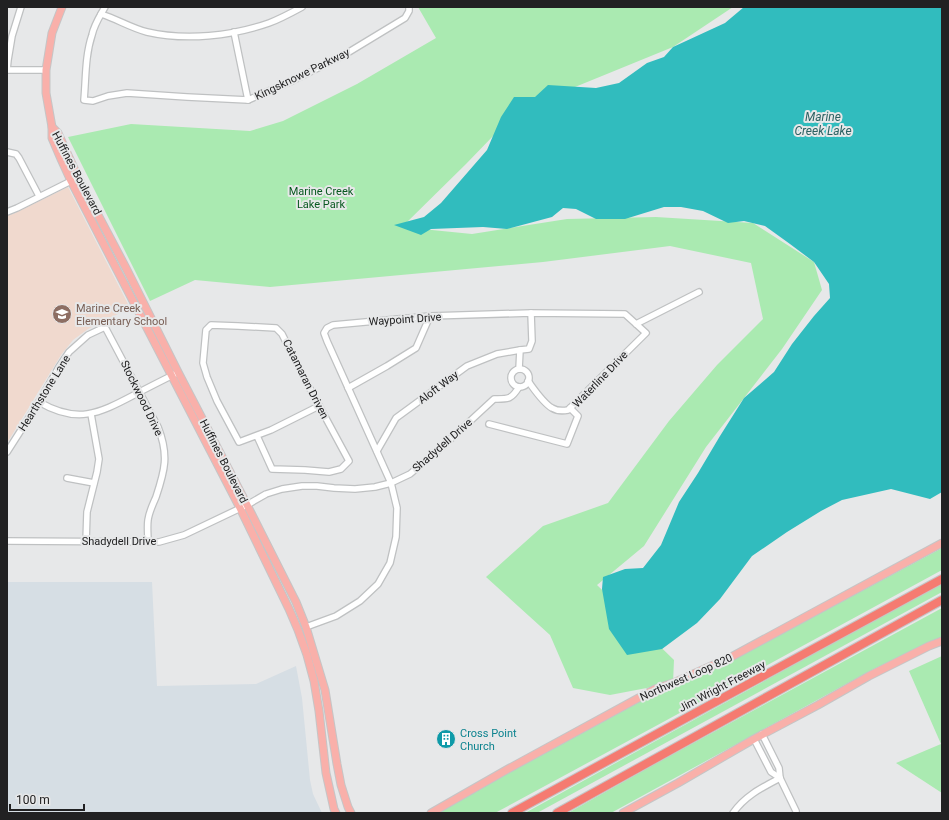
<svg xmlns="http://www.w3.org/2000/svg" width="949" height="820" font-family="Roboto,sans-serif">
	<rect width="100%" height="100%" fill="#e7e8e9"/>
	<polygon fill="#d6dee4" points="7,582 152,582 157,686 256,684 296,666 302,698 310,780 313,794 322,813 7,813"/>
	<polygon fill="#f0d9ce" points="68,187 130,308 88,329 73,340 61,355 7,443 7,215 13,214"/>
	<g fill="#aaeab1">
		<polygon points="418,7 733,7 673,47 575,87 527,101 466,164 402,227 472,234 567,219 656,217 753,223 814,262 822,290 782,349 706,447 644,546 597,585 674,660 673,683 610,695 573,688 550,635 486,577 543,526 608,503 669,421 717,365 763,319 751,263 670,246 543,262 270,287 195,280 150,301 68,137 131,124 250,131 283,121 357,84 436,38"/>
		<polygon points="942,548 942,570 665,721 495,813 436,813 505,775 654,694 742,655"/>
		<polygon points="942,583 942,592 537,813 525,813"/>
		<polygon points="942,608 942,638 903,655 872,670 611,813 568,813 662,760"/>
		<polygon points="942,656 942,793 896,763 941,744 909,671"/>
	</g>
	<polygon fill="#31bcbe" points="744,7 942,7 942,492 930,499 891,489 842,500 821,511 787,532 752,556 720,599 697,623 662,649 627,655 609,629 602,589 603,577 625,569 643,568 661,545 679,502 698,473 720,436 744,398 774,372 792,344 814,316 830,298 829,284 814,262 790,244 765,226 744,221 728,223 703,211 681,207 664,207 625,219 596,219 576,209 563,208 552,217 507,229 483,227 431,229 421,235 394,225 424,217 441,203 487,150 501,117 514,97 535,97 548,85 596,88 619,83 647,63 664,57 673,47 725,23"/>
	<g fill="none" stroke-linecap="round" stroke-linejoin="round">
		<g stroke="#bfc1c2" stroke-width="8">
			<g id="minor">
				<path d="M105 7C100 16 94 25 92 35 85 56 86 78 84 100L93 101 108 96 127 93 187 97 248 100 292 81 344 55 405 18 409 11V7"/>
				<path d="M101 14C117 19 131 28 147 32 186 41 232 36 269 23 280 19 291 13 302 7"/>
				<polyline points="234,32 248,100"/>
				<polyline points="7,70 8,60 12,36 21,7"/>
				<polyline points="7,70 46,70"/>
				<polyline points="7,152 16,154 19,158 39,196"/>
				<polyline points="7,212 17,208 73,180"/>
				<polyline points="636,324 699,292"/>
				<polyline points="519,369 520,350 529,349 532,341 531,313"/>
				<circle cx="520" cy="378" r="9"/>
				<polyline points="348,388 387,366 416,348 430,316"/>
				<path d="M39 402C77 424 98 414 134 395 147 388 161 381 175 374"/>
				<polyline points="489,424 567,444 578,416 570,408"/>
				<polyline points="257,436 272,469 305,470 329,472 341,469 349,461 303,376 282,334 276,328 238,326 211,325 206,330 203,363 207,377 217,401 239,442 271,430 319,406"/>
				<polyline points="377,451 396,418 467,366 497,354 520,350"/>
				<path d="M7 452 39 402 59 367 69 352 88 335 105 327 158 427C169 455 165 470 156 497 153 504 149 512 148 520 147 527 148 535 148 542"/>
				<polyline points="67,478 94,483"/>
				<path d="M7 541 159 542 184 535 247 505 266 494 282 489 302 486H317L334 488 355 489 375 487 391 483 410 474 442 447 494 399C508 399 511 400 519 387"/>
				<polyline points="86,542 87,512 97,472 99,459 91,414"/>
				<path d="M306 627 336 616 360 601 378 584 390 563 396 537 397 508 391 483 327 341 324 333 327 328 333 325 430 316 531 313 625 314 646 333 568 410C563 411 557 411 552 408 543 403 534 389 528 381"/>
				<polyline points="762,734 779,768 780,778 796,811"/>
				<polyline points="754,739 771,772 780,778"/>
				<path d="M733 813C745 796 761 788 780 778"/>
			</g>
		</g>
		<g stroke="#c5c5c6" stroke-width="9">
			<g id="major">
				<polyline points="62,7 52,33 46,70 46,93 52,127 52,138 61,159 71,181 240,508 289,609 298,630 307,655 314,681 319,711 326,773 334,809 336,813"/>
				<polyline points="52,127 58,133 78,177 126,268 178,372 243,497 296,602 306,627 325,690 337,764 341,785 348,807 351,813"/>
				<polyline points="431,813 508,769 655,689 673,683 733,656 942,543"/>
				<polyline points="623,813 678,783 754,739 818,705 869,676 929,646 942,641"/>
			</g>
		</g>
		<g stroke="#c5c5c6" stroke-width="10">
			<g id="highway">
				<polyline points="512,813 697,712 942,579"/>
				<polyline points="557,813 942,600"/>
			</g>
		</g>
		<use href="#minor" stroke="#fff" stroke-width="5.5"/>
		<use href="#major" stroke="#f9b0aa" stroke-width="7"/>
		<use href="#highway" stroke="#f57b71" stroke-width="8"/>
	</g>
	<defs>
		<g id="school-disc" transform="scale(1)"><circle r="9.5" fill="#8d6e63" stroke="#e7e8e9"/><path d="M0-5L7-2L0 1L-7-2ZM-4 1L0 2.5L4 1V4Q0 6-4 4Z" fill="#fff"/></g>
		<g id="building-disc" transform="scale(1)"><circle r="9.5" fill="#0f9aa8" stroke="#e7e8e9"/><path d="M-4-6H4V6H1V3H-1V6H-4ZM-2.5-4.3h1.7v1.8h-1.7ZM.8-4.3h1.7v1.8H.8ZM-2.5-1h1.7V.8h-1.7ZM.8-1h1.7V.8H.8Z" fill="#fff"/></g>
	</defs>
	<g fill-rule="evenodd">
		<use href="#school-disc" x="62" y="314"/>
		<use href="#building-disc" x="446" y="739"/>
	</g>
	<g text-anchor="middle" stroke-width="4" stroke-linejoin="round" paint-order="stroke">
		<g font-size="11" fill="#212122" stroke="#e7e8e9">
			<text transform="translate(302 74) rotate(-26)" y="4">Kingsknowe Parkway</text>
			<text transform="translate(77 173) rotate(62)" y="4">Huffines Boulevard</text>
			<text transform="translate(405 319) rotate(-4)" y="4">Waypoint Drive</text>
			<text transform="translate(306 379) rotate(63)" y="4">Catamaran Driven</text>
			<text transform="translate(600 379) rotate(-46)" y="4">Waterline Drive</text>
			<text transform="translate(438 387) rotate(-37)" y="4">Aloft Way</text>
			<text transform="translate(44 393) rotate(-58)" y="4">Hearthstone Lane</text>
			<text transform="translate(142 398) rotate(64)" y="4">Stockwood Drive</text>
			<text transform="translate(442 445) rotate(-41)" y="4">Shadydell Drive</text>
			<text transform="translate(224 461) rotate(63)" y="4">Huffines Boulevard</text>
			<text x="119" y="545">Shadydell Drive</text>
			<text transform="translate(686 677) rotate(-24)" y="4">Northwest Loop 820</text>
			<text transform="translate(722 686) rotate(-28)" y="4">Jim Wright Freeway</text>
		</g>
		<g font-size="11" fill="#085920" stroke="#e7e8e9">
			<text x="321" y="195">Marine Creek<tspan x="321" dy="13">Lake Park</tspan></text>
		</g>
		<g font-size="11" fill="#785e54" stroke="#e7e8e9" text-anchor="start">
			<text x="76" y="312">Marine Creek<tspan x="76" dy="13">Elementary School</tspan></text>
		</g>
		<g font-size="11" fill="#0d838f" stroke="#e7e8e9" text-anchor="start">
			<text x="460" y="737">Cross Point<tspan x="460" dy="13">Church</tspan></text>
		</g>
		<g font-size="12" font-style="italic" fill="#2b6162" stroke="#e7e8e9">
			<text x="823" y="121">Marine<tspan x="823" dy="14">Creek Lake</tspan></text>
		</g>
	</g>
	<rect width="949" height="820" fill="none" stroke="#212122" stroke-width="16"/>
	<path d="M10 804v6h74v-6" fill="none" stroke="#212122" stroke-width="2"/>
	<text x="16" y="804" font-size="12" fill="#212122" stroke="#e7e8e9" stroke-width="3" paint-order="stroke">100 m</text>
</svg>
